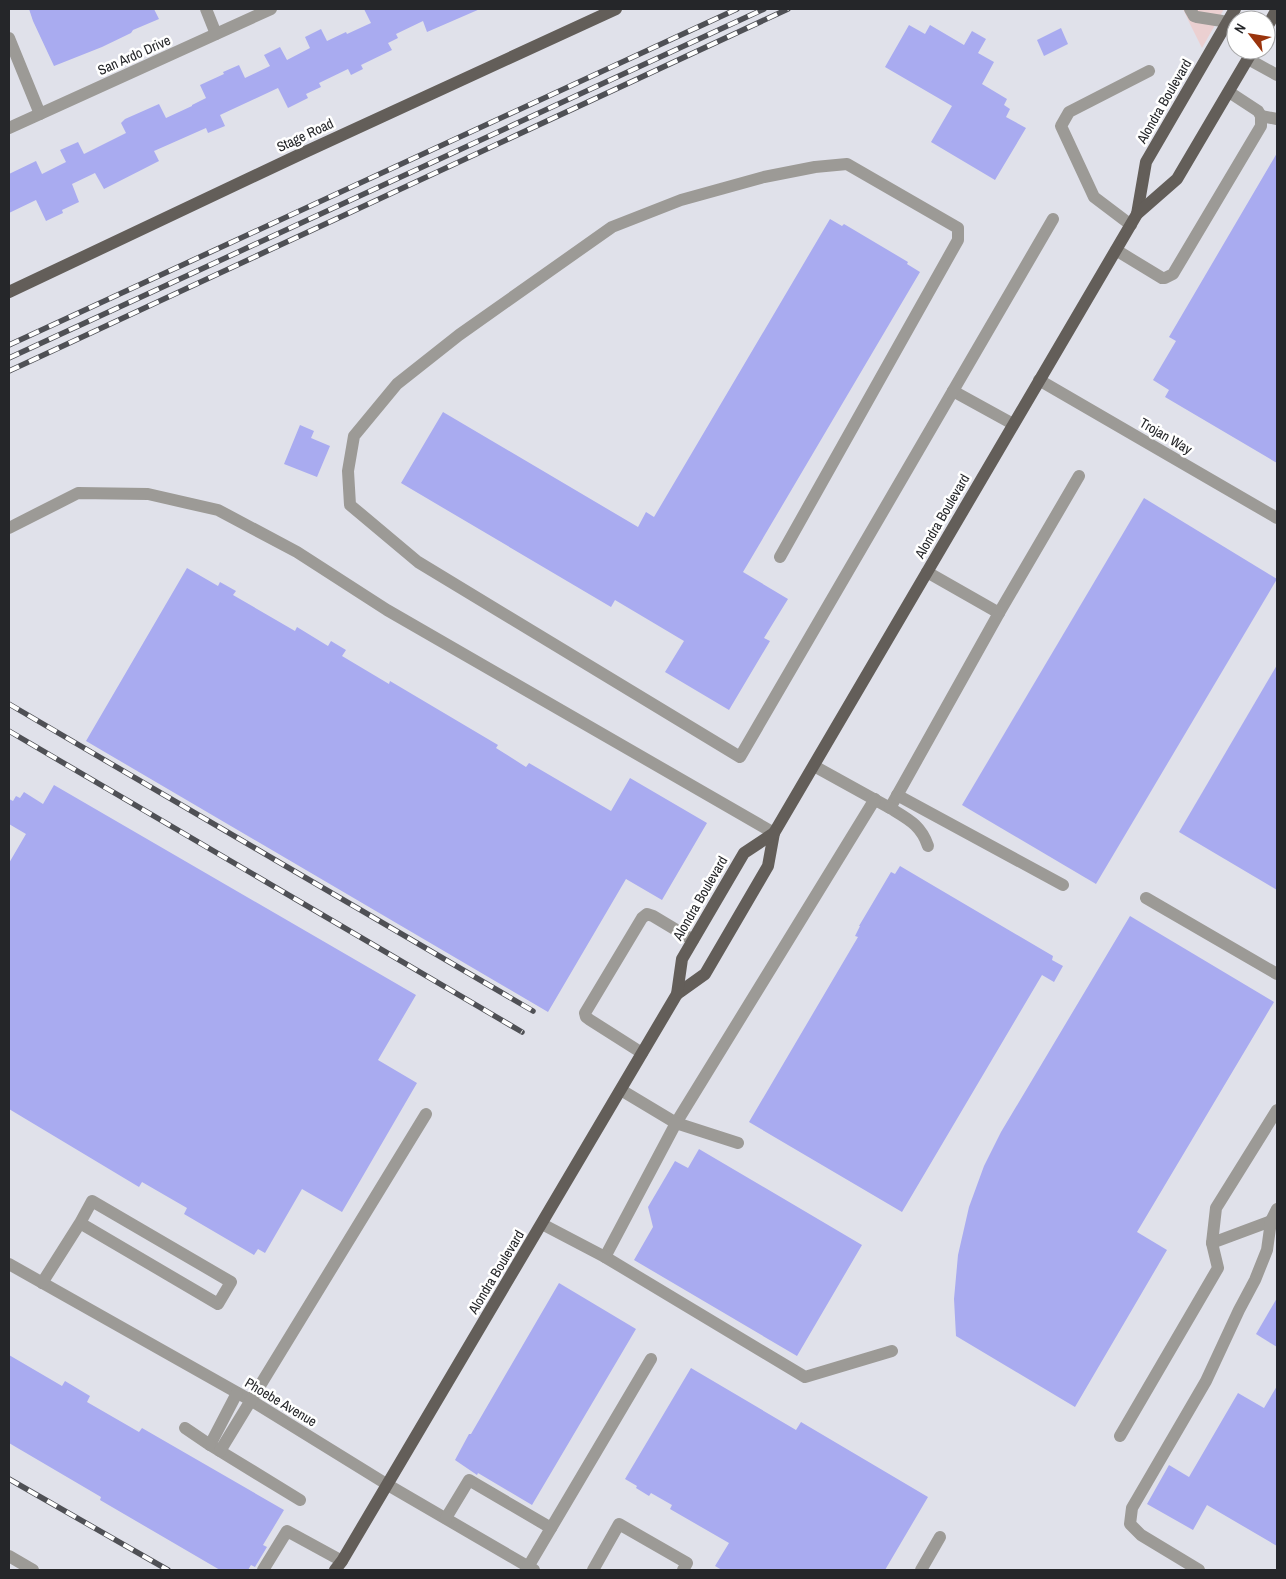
<svg xmlns="http://www.w3.org/2000/svg" width="1286" height="1579" font-family="'Archivo Narrow',sans-serif">
	<rect width="100%" height="100%" fill="#e0e1ea"/>
	<polygon fill="#ebd0d1" points="1183,9 1224,9 1202,48 1191,26"/>
	<g fill="#a9abf0">
		<polygon points="29,9 154,9 159,19 133,30 131,33 102,47 54,66 33,21"/>
		<polygon points="364,9 480,9 427,32 423,21 396,34 398,38 388,43 392,50 361,65 363,69 351,75 348,69 319,83 321,87 306,94 308,98 288,108 278,88 220,115 225,126 208,133 206,128 154,151 159,161 104,189 95,173 72,184 79,202 62,210 63,213 46,221 36,200 9,213 9,174 36,161 42,174 66,162 60,150 78,142 84,154 126,133 121,123 125,119 159,104 166,118 192,106 192,105 206,98 200,85 224,74 223,72 239,65 245,78 270,66 264,55 280,47 287,60 310,48 305,37 321,29 327,41 346,32 347,34 371,23"/>
		<polygon points="909,25 925,34 930,25 964,45 972,31 986,39 978,53 994,62 982,84 1007,99 1004,105 1010,109 1006,117 1026,128 995,180 931,142 952,106 885,67"/>
		<polygon points="1061,28 1068,44 1044,56 1037,40"/>
		<polygon points="1277,153 1277,463 1165,397 1169,390 1153,380 1176,341 1169,337"/>
		<polygon points="830,219 842,226 844,224 908,262 907,264 920,272 743,572 788,599 764,638 770,641 729,710 665,672 684,641 615,600 611,607 401,483 443,412 638,527 646,512 654,517"/>
		<polygon points="300,425 314,431 311,438 330,446 317,477 284,464"/>
		<polygon points="1144,498 1277,579 1096,884 962,805"/>
		<polygon points="187,568 218,586 220,582 236,591 233,595 295,631 297,627 328,646 331,641 346,650 342,656 389,684 390,681 498,745 496,748 526,767 529,763 611,811 630,778 707,823 662,900 626,879 548,1012 86,741"/>
		<polygon points="1277,665 1277,890 1179,832"/>
		<polygon points="54,785 416,995 378,1060 417,1083 342,1212 302,1189 265,1253 258,1249 254,1255 184,1214 187,1208 142,1182 139,1187 9,1109 9,863 26,834 9,824 9,799 13,801 16,796 20,798 24,792 43,804"/>
		<polygon points="900,866 1053,956 1052,960 1063,966 1054,982 1042,975 902,1212 749,1122 858,937 855,936 860,926 859,926 891,872 895,874"/>
		<polygon points="1130,916 1274,1002 1137,1232 1167,1250 1075,1407 956,1336 954,1299 958,1255 969,1207 984,1166 1001,1132"/>
		<polygon points="699,1149 862,1245 797,1356 634,1260 653,1227 648,1207 675,1161 688,1168"/>
		<polygon points="559,1283 636,1329 532,1505 478,1473 477,1475 455,1460 469,1434 471,1434"/>
		<polygon points="1277,1298 1277,1347 1256,1334"/>
		<polygon points="9,1355 62,1386 65,1381 90,1396 87,1402 139,1432 142,1428 284,1510 263,1545 267,1547 255,1567 251,1565 248,1570 220,1570 100,1500 101,1497 9,1443"/>
		<polygon points="691,1368 796,1430 801,1422 928,1497 885,1570 722,1570 715,1566 729,1543 670,1509 672,1505 651,1493 649,1496 636,1488 637,1486 625,1479"/>
		<polygon points="1277,1386 1277,1546 1207,1505 1193,1530 1147,1504 1169,1465 1189,1477 1238,1393 1264,1408"/>
	</g>
	<g fill="none" stroke-linecap="round" stroke-linejoin="round">
		<g stroke="#9c9a96" stroke-width="12">
			<polyline points="206,9 216,34"/>
			<polyline points="1190,9 1194,16 1197,17 1222,21"/>
			<polyline points="9,38 40,114"/>
			<polyline points="1248,59 1277,75"/>
			<polyline points="1261,116 1277,119"/>
			<polyline points="9,128 271,9"/>
			<polyline points="1131,225 1094,197 1061,126 1069,112 1149,71"/>
			<polyline points="1116,250 1162,278 1165,278 1173,274 1261,126 1261,116 1258,111 1229,92"/>
			<polyline points="1039,380 1277,518"/>
			<polyline points="953,391 1013,424"/>
			<polyline points="9,528 78,493 148,494 218,510 297,552 387,610 774,833"/>
			<polyline points="780,557 958,240 958,228 847,164 815,167 764,177 681,200 612,227 459,335 397,384 354,436 348,471 350,505 418,562 740,757 1053,219"/>
			<polyline points="999,613 1079,476"/>
			<polyline points="814,766 890,808 999,613 927,572"/>
			<polyline points="897,795 1063,885"/>
			<path d="M890 808C908 819 921 825 928 846"/>
			<polyline points="1146,898 1277,974"/>
			<polyline points="642,1053 590,1020 586,1017 585,1013 642,918 647,914 653,916 693,940"/>
			<polyline points="621,1090 676,1123 875,799"/>
			<polyline points="738,1143 676,1123 605,1257 805,1377 892,1351"/>
			<polyline points="542,1224 605,1257"/>
			<polyline points="1212,1243 1271,1221"/>
			<polyline points="9,1264 252,1401 388,1485 534,1570"/>
			<polyline points="42,1283 80,1223 218,1304 231,1282 92,1201 80,1223"/>
			<polyline points="237,1393 210,1445 300,1500"/>
			<polyline points="185,1428 210,1445"/>
			<polyline points="1120,1436 1218,1268 1212,1243 1216,1208 1277,1110"/>
			<polyline points="220,1451 426,1114"/>
			<polyline points="446,1518 469,1480 551,1528"/>
			<polyline points="9,1556 33,1570"/>
			<polyline points="528,1567 651,1359"/>
			<polyline points="263,1570 287,1531 342,1561"/>
			<polyline points="593,1570 619,1524 687,1563 683,1570"/>
			<polyline points="921,1570 940,1537"/>
			<polyline points="1199,1570 1141,1535 1130,1524 1132,1508 1206,1381 1239,1310 1255,1280 1267,1250 1271,1221 1277,1209"/>
		</g>
		<g stroke="#635e59" stroke-width="12">
			<polyline points="1266,29 1277,9"/>
			<polyline points="1137,214 1146,162 1235,9"/>
			<polyline points="9,292 303,153 616,9"/>
			<polyline points="677,994 705,974 768,866 774,833 1137,214 1177,179 1253,50"/>
			<polyline points="335,1570 342,1561 677,994 682,959 744,853 774,833"/>
		</g>
		<g stroke="#4f5055" stroke-width="5.5">
			<g id="rail">
				<polyline points="9,345 737,9"/>
				<polyline points="9,358 764,9"/>
				<polyline points="9,371 788,9"/>
				<polyline points="9,704 533,1011"/>
				<polyline points="9,731 522,1032"/>
				<polyline points="9,1479 168,1570"/>
			</g>
		</g>
		<use href="#rail" stroke="#fff" stroke-width="4" stroke-dasharray="11" stroke-linecap="butt"/>
	</g>
	<g text-anchor="middle" stroke-width="5" stroke-linejoin="round" paint-order="stroke">
		<g font-size="14" fill="#252629" stroke="#fff">
			<text transform="translate(134 55) rotate(-24)" y="5">San Ardo Drive</text>
			<text transform="translate(1164 101) rotate(-60)" y="5">Alondra Boulevard</text>
			<text transform="translate(305 135) rotate(-25)" y="5">Stage Road</text>
			<text transform="translate(1166 436) rotate(30)" y="5">Trojan Way</text>
			<text transform="translate(942 516) rotate(-60)" y="5">Alondra Boulevard</text>
			<text transform="translate(700 898) rotate(-60)" y="5">Alondra Boulevard</text>
			<text transform="translate(496 1272) rotate(-59)" y="5">Alondra Boulevard</text>
			<text transform="translate(281 1402) rotate(31)" y="5">Phoebe Avenue</text>
		</g>
	</g>
	<rect width="1286" height="1579" fill="none" stroke="#252629" stroke-width="20"/>
	<g transform="translate(1251 35) rotate(301)"><circle r="24" fill="#ffffff" stroke="#a8a8a9"/>
	<path d="M0-4L9 19L0 12L-9 19Z" fill="#9a340d"/>
	<text y="-8" font-size="14" font-weight="bold" text-anchor="middle" fill="#252629">N</text>
	</g>
</svg>
